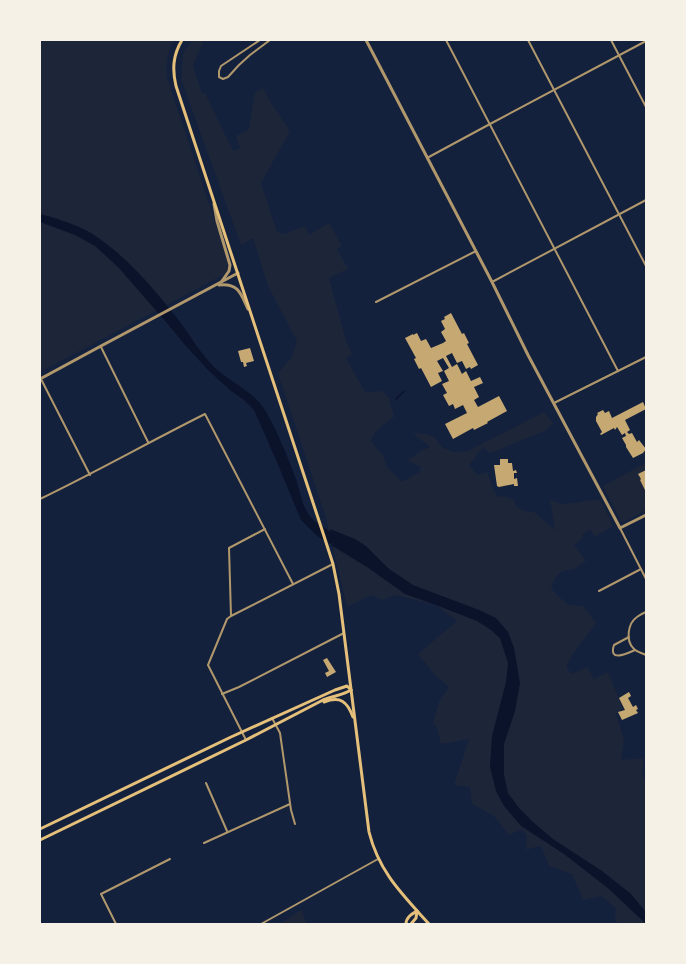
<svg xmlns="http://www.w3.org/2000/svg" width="686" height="964" font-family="'DM Sans',sans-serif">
	<rect width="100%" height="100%" fill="#14213d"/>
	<g fill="#1d2539">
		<path d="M40 40H174C167 53 166 63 167 78L229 264 225 274 40 372Z"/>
		<path d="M192 40H204L193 65 202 94 205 93 233 151 240 148 236 136 249 129 255 92 263 88 271 103 290 131 261 183 277 232 284 234 305 226 309 235 329 223 342 246 337 249 348 269 329 278 346 341 352 354 346 358 365 392 383 391 389 398 394 417C385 423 375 430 371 440L373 444 383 455 387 467 402 482 420 472 421 467 408 461 420 451 430 447 412 433 426 434 434 437 443 448 454 452 468 451 544 412 553 423 547 430 490 453 483 447 469 465 477 475 487 472C491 481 492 490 498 497L504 496 513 499 516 506 524 511 534 512 555 530 550 499C566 510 584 498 601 500L613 526 595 537 590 529 582 535 583 538 574 545 586 561 574 569 562 571 555 578 551 588 558 596 569 605 583 606 596 623 573 654 566 667 572 674 587 667 594 679 608 672 623 709 616 714 624 740 621 760 644 758 642 774 646 782V924H619L615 920 616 908 601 896 583 900 572 874 549 866 542 848 539 846 526 850 527 836 521 829 509 835 494 816 472 804 470 787 454 785 469 739 441 744 437 728 433 723 439 702 449 687 435 675 418 654 457 621 436 605 396 595 382 600 371 595 347 607 326 518 278 373 291 358 297 341 268 286 253 238 241 245 181 79 183 54Z"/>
		<polygon points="646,463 646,510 624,522 621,521 603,486"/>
		<polygon points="301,910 307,924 280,924"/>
	</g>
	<path fill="#0b132b" d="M40 214C53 217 80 226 91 233 127 256 154 289 180 322 191 337 200 352 213 366 230 383 253 390 265 410 278 432 287 456 296 479 300 491 302 506 310 516 315 523 324 527 331 532L330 529 355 539 366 546 389 569 413 585 479 610 496 618 508 632 514 648 520 683 515 711 504 744V775L508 793 519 808 533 822 553 839 602 871 631 894 646 912V924L609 889 564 854 521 826 504 806 496 791 490 767 492 736 506 682 508 663 500 638 491 630 477 621 436 605 405 594 367 567 331 545 334 543 330 544 317 536 301 520 279 467 254 410 244 400 231 391 209 371 185 345 166 322 118 267 95 246 75 235 40 222Z"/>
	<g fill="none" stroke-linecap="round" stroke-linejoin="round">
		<polyline stroke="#0b132b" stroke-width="1.5" points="396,399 404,391"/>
	</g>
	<g fill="#c6a872">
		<polygon points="451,313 462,334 464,333 469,343 467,344 478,365 471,369 470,367 466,369 462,361 457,363 452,353 446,356 452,367 457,364 462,374 466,371 471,381 480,377 483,383 474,387 479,397 474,400 478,407 499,396 507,411 487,422 488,423 474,430 473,428 453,439 445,424 467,413 463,405 455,409 453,404 449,406 443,395 447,393 442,384 449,381 444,371 449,368 443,358 437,361 443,371 438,373 442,381 431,387 421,368 419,369 414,359 416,358 405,338 413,334 413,335 417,333 421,341 426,339 431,348 443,343 446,341 441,332 445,329 441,321 445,319 444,317"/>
		<polygon points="250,348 254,361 246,363 247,366 244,367 243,362 241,362 238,351"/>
		<polygon points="643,402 646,409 625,420 630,430 627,432 629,434 632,433 637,442 639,440 646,449 643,453 633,458 626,447 626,445 622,438 626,436 625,433 622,435 617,427 615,430 614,428 601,435 600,434 602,432 596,421 596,417 598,414 597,413 603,410 605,413 609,411 612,418"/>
		<polygon points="500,459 508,459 508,463 512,463 513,471 516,470 517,473 514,473 514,479 517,478 518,486 514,486 514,484 499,487 497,486 494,465 500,465"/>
		<polygon points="646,470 646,492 640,480 641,479 638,474"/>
		<polygon points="327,658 336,672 327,677 325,673 329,671 323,660"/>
		<polygon points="629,692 631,696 628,698 633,707 636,705 638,709 636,710 638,713 622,720 618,712 625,710 619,698"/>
	</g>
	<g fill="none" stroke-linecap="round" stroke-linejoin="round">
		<g stroke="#b1986c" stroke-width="2">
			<polyline points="260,40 221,66 219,71 219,77 223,79 228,77 239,65 250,55 270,40"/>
			<polyline points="446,40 618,371"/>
			<polyline points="528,40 646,266"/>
			<polyline points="611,40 646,107"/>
			<polyline points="427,158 490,124 646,41"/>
			<polyline points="492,282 646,200"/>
			<polyline points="376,302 476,251"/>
			<polyline points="101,347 148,442"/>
			<polyline points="41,379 90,475"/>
			<polyline points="554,403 646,357"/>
			<path d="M40 499C96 472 149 442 205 414L293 584"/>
			<polyline points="620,528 646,579"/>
			<polyline points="599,591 641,569"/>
			<path d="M646 612C643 613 640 615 637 617 628 623 625 641 634 649 637 652 642 653 646 655"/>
			<polyline points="231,616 229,548 265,529"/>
			<path d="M629 637 614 645C608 663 628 653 635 650"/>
			<polyline points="222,694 239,687 344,633"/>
			<polyline points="272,718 280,733 291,810 295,824"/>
			<polyline points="246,740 208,665 227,619 231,616 333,564"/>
			<polyline points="206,783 227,831"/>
			<polyline points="204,843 290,804"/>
			<polyline points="116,924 101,894 170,859"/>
			<polyline points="261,924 378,859"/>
		</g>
		<g stroke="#b1986c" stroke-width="3">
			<polyline points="366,40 492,282 528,355 620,528 646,515"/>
			<polyline points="214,204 217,221 230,265 229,271 222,281"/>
			<path d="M219 285C239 283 241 294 248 309"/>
			<polyline points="40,379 101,346 238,273"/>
		</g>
		<g stroke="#e5c07b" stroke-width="3">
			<path d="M182 40C173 55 172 69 176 86L323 533 333 564 339 594 369 832C379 872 402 894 429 924"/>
			<path d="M324 702C340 696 347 701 353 717"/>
			<polyline points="40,829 231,737 335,690 347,686 351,690"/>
			<path d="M40 840 246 740 323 700C333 696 343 695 351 690"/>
			<path d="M406 924C406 917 412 914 417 911"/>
			<polyline points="411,924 416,918 417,911"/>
		</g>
	</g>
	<rect width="686" height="964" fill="none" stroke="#f6f1e7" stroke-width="82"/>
</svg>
